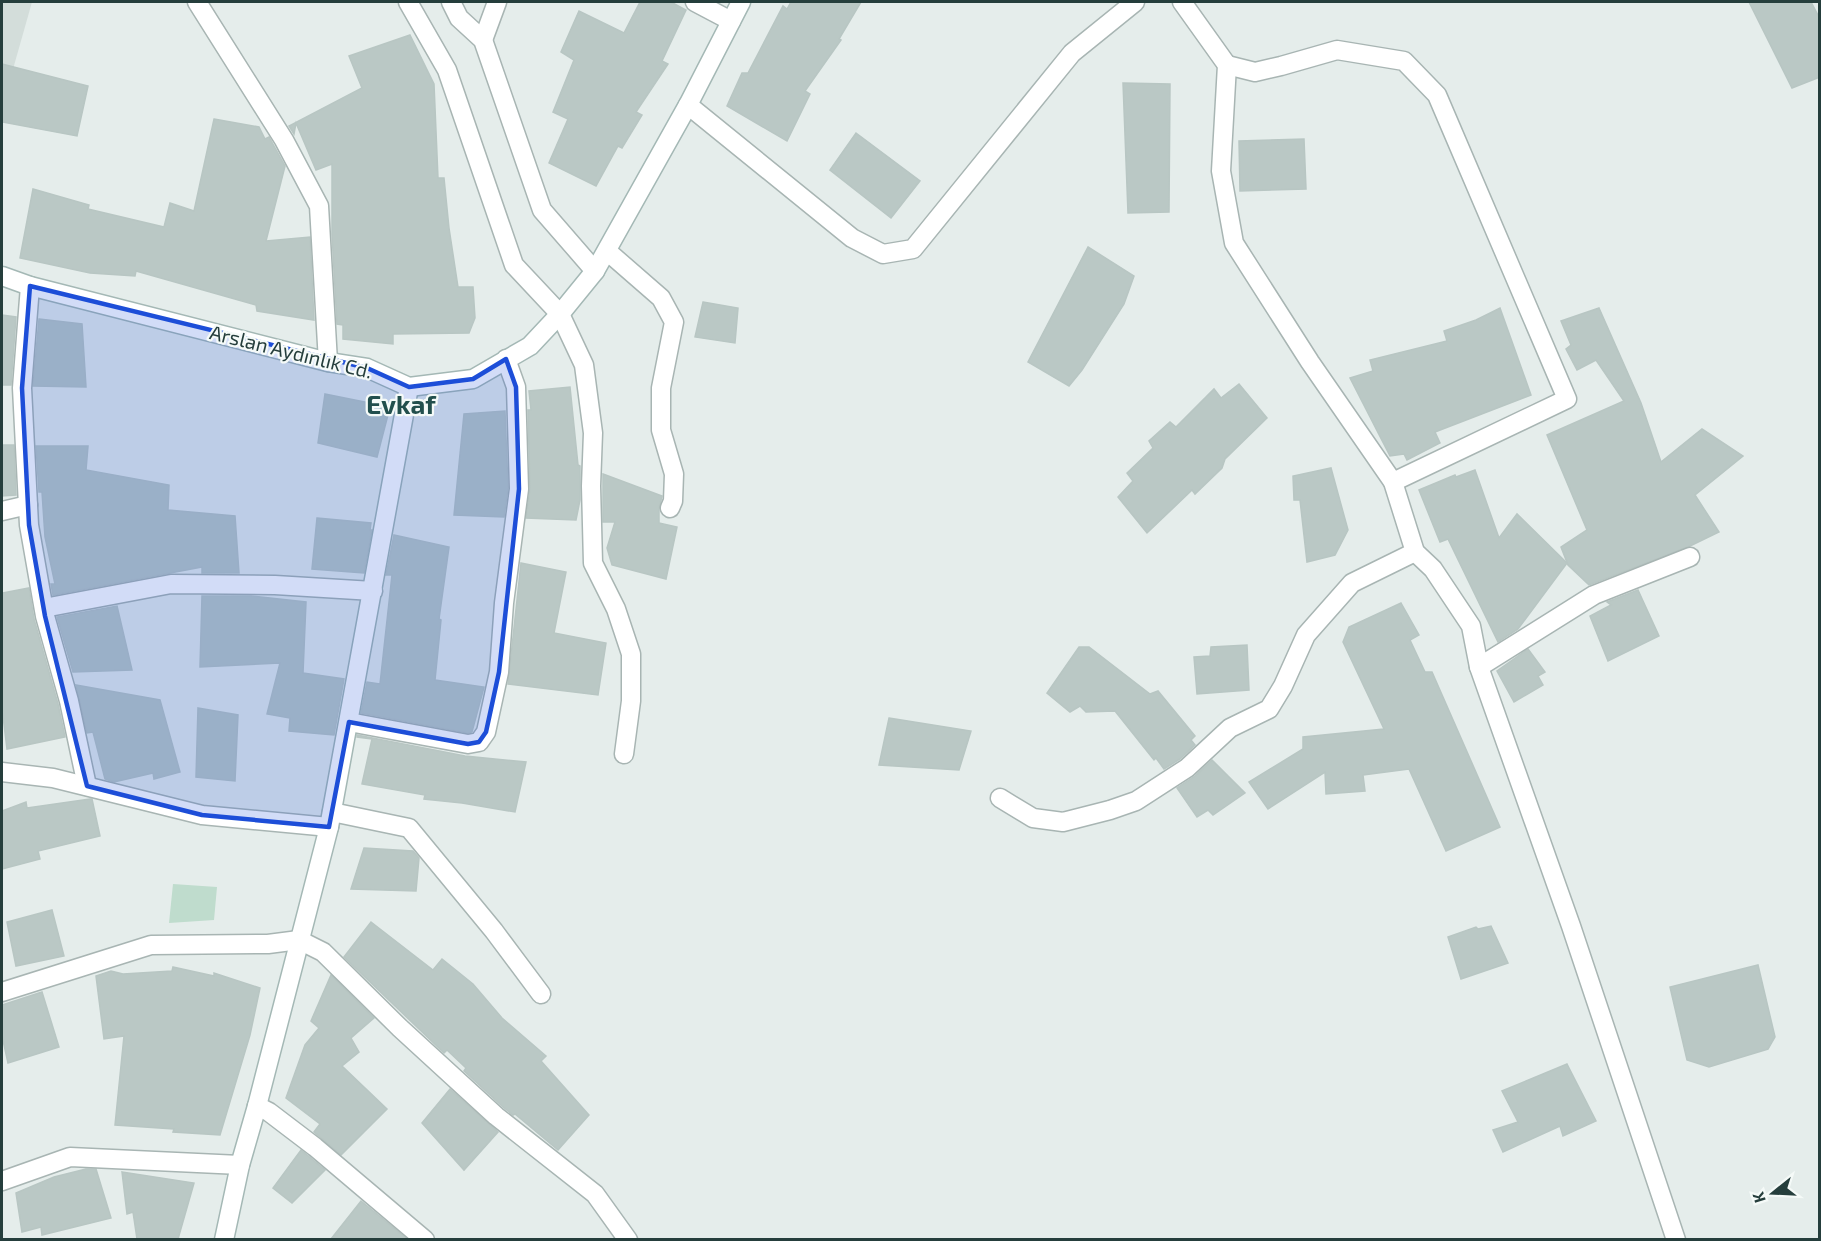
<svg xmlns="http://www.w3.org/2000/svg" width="1821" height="1241" font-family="'Exo 2',sans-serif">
	<rect width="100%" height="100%" fill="#e5edeb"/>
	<polygon fill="#d3ddda" points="2,2 32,2 2,108"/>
	<polygon fill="#bfdccd" points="173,884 217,887 214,920 169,923"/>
	<g fill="#bac8c5" stroke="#b8c6c3" stroke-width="1.5">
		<polygon points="640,2 671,2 686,10 662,61 668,64 636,112 642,115 622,148 618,146 596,186 549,163 568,119 553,112 574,60 561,52 579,11 624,33"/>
		<polygon points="791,2 861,2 839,39 841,40 805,91 810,94 787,141 727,106 742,73 748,73 783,6 787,9"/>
		<polygon points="1749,2 1811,2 1820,19 1820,77 1792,88"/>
		<polygon points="410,35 434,84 438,178 444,178 449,228 458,287 473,287 475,318 469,333 393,334 393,344 343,339 343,325 337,324 332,234 332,164 316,170 296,123 294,134 289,126 362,88 349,56"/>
		<polygon points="2,64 88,86 77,136 2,122"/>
		<polygon points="1123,83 1170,84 1169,212 1128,213"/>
		<polygon points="214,119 259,127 265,139 269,137 285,166 266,241 310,237 314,320 257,311 256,305 136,271 135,276 90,273 20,258 33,189 89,205 88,209 164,227 170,203 194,211"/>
		<polygon points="856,133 920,181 891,218 830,170"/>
		<polygon points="1304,139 1306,189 1240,191 1239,141"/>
		<polygon points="1088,247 1134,276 1124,304 1082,370 1069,386 1028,362"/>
		<polygon points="703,302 738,308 735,343 695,337"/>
		<polygon points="1500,308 1531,395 1435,432 1440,443 1407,460 1404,454 1390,456 1350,378 1373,371 1370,360 1447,341 1444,331 1476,320"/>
		<polygon points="1599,308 1641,403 1661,462 1702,429 1743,456 1695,495 1719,532 1690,546 1589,585 1568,565 1561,547 1587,530 1547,435 1624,401 1596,360 1577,370 1566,349 1571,345 1561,321"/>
		<polygon points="2,315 16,317 11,385 2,385"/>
		<polygon points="39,319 82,324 86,387 33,386"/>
		<polygon points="1239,384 1267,418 1225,459 1222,468 1195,494 1192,490 1147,533 1118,497 1133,481 1127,473 1153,448 1149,441 1170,422 1176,427 1214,389 1221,398"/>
		<polygon points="570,387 578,465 580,466 580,500 576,520 526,518 530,489 528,410 531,410 529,391"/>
		<polygon points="325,394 390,407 377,457 318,443"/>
		<polygon points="505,411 508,488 504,517 454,515 464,414"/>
		<polygon points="2,445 14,445 16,495 2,496"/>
		<polygon points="36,446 88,446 86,470 169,485 168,510 235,516 239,573 202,573 202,567 53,595 51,584 55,584 45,537 42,492 39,492"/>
		<polygon points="1331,468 1348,530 1335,555 1307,562 1300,500 1294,500 1293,476"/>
		<polygon points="1475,470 1499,538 1517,514 1567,563 1518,629 1498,642 1448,539 1440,542 1419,490 1455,475 1456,477"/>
		<polygon points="603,474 662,496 659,509 659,523 677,527 666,579 612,565 607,548 615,522 603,522"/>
		<polygon points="317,518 371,523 370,530 372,530 364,573 312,569"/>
		<polygon points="394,535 449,547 439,619 441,620 435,680 484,687 472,732 468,733 361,713 367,682 380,684 392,575 386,575"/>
		<polygon points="521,563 566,572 554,633 606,643 598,695 508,684"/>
		<polygon points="29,588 34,619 58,704 65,737 7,749 2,708 2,593"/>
		<polygon points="1638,590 1659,636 1608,661 1590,616 1611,605 1607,602"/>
		<polygon points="202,596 251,596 306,602 303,673 344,679 334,735 289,731 290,718 267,714 280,663 200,667"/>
		<polygon points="1401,603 1419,635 1410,640 1425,672 1432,672 1500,827 1446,851 1409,769 1363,775 1365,791 1326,794 1325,772 1268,809 1249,782 1303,749 1303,737 1384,729 1343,642 1349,627"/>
		<polygon points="117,606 132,670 73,672 57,617"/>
		<polygon points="1247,645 1249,690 1197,694 1194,657 1210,656 1211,647"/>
		<polygon points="1079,647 1089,647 1150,694 1158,691 1195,736 1191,740 1195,745 1180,759 1164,769 1156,758 1154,760 1115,711 1086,712 1080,706 1070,712 1047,693"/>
		<polygon points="1528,649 1545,672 1538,676 1543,685 1514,702 1497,671"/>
		<polygon points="76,685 160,700 180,772 154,779 153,773 114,782 105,779 93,732 87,733"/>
		<polygon points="198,708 238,715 235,781 196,777"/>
		<polygon points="889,718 971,731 959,770 879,765"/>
		<polygon points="357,735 465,756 526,762 515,812 462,803 424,799 425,795 362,784 372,739 357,737"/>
		<polygon points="1212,760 1245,793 1213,815 1208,810 1197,817 1177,788 1195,776"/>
		<polygon points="90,799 92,799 100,836 38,851 40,859 2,869 2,811 26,802 27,808"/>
		<polygon points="364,848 413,851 419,858 416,891 351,889"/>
		<polygon points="52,910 64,956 16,966 7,922"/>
		<polygon points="371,922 433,970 442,959 473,984 502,1018 546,1056 541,1061 589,1115 558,1150 515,1114 513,1115 503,1107 464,1071 466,1068 447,1050 444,1053 344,957"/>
		<polygon points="1491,926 1508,963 1461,979 1448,937 1476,927 1478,929"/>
		<polygon points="1758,965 1775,1037 1768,1049 1709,1067 1687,1060 1670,987"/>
		<polygon points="173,967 214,976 214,973 260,988 250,1035 220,1135 173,1132 174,1129 115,1125 124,1036 104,1039 96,976 111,971 123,974 172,971"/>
		<polygon points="331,975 374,1018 351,1038 359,1052 342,1066 387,1109 341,1155 314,1132 320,1124 286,1098 305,1045 319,1028 311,1021"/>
		<polygon points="42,992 59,1047 8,1063 2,1036 2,1005"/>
		<polygon points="1567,1064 1596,1121 1563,1136 1560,1126 1503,1152 1493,1130 1518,1122 1502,1091"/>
		<polygon points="450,1089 498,1132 464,1170 422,1123"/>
		<polygon points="301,1150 325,1170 292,1203 273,1188"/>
		<polygon points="86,1169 96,1169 111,1218 42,1235 41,1227 22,1232 16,1193 54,1177"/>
		<polygon points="122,1172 194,1183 178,1239 137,1239 133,1212 127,1214"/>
		<polygon points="361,1201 372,1210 407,1239 331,1239"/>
	</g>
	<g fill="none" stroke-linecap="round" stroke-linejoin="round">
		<g stroke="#a8b5b3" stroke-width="21">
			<g id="street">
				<polyline points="197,2 284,140 319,206 328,362"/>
				<polyline points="408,2 447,70 514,265 560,314 584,365 593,433 591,486 593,563 616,609 631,654 631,701 624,754"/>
				<polyline points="451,2 459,18 483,40 542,210 595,271"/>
				<polyline points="695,2 731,21"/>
				<polyline points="1182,2 1227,65 1221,171 1234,243 1310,362 1393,482 1415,552 1433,569 1471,626 1479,667 1571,926 1676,1240"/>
				<polyline points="483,40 497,2"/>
				<polyline points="1227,65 1255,72 1281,66 1337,50 1404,61 1437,95 1567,399 1393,482"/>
				<polyline points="688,105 852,238 883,254 913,249 1072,53 1135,2"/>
				<polyline points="607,251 661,298 674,322 661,388 661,430 674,474 673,501 670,508"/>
				<polyline points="30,286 22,388 29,525 45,616 69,701 87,786"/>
				<polyline points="2,511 28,505"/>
				<polyline points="44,608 171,584 275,585 373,591"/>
				<polyline points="1479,667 1594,595 1690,557"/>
				<polyline points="349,722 468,744 479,742 486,732 499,672 504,603 519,489 516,387 506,359"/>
				<polyline points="2,772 53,778 202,815 329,827"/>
				<polyline points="1000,798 1033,818 1063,822 1110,810 1136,801 1187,768 1230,728 1269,709 1283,686 1306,635 1352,583 1415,552"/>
				<polyline points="332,812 409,828 494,931 541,994"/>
				<polyline points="2,992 151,945 268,944 299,940 323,952 400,1028 496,1116 595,1194 628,1240"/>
				<polyline points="257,1106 269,1112 315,1147 425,1240"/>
				<polyline points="2,1181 70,1157 240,1165"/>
			</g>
		</g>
		<g stroke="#a4b8b5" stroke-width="21">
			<g id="secondary">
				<polyline points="2,276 30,286 328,362 367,368 409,387 473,379 530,346 560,314 595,271 688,105 741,2"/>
				<polyline points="224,1240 240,1165 257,1106 329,827 409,387"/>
			</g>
		</g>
		<use href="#street" stroke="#fff" stroke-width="18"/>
		<use href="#secondary" stroke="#fff" stroke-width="18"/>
	</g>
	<path fill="#1d4ed8" fill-opacity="0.2" stroke="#1d4ed8" stroke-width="4.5" stroke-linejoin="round" d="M30 286 367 368 409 387 473 379 506 359 516 387 519 489 499 672 486 732 479 742 468 744 349 722 329 827 202 815 87 786 45 616 29 525 22 388Z"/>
	<g text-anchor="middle" stroke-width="4.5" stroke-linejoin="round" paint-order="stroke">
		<g font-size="20" fill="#253e3c" stroke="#f5faf8">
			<text transform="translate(291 352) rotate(14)" y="7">Arslan Aydınlık Cd.</text>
		</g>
		<g font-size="26" font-weight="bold" fill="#224f4d" stroke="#f5faf8">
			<text x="401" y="414">Evkaf</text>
		</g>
	</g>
	<rect width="1821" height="1241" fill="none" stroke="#253e3c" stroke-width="6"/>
	<g transform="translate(1773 1193) rotate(252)" stroke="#f5faf8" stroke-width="4.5" paint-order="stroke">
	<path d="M0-4.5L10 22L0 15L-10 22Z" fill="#253e3c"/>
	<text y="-9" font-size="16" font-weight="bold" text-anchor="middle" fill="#253e3c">K</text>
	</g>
</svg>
